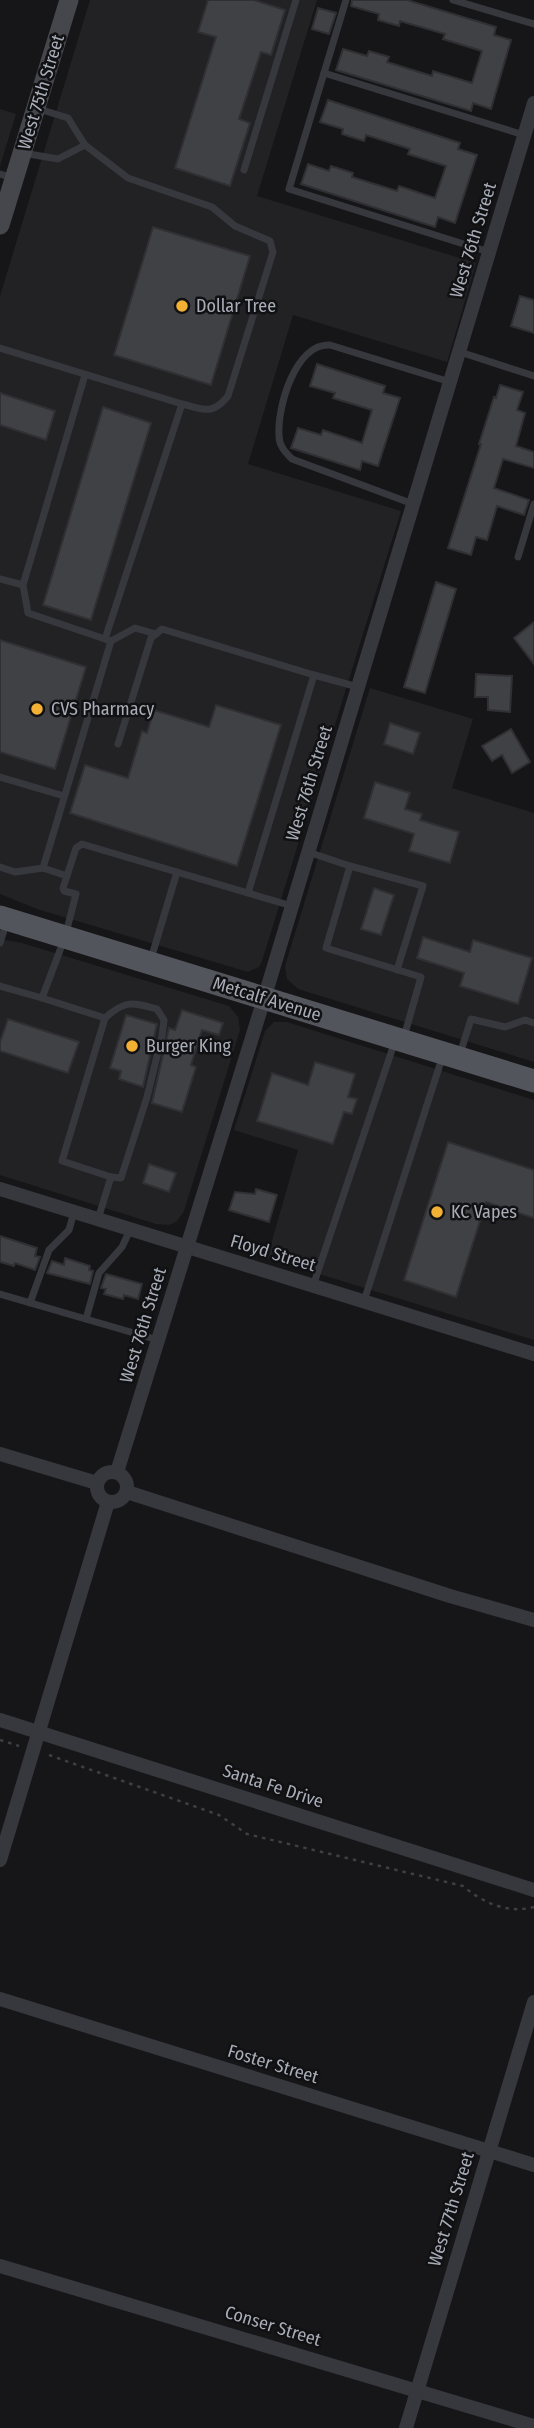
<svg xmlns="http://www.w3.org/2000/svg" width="534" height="2428" font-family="'Fira Sans Condensed',sans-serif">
	<rect width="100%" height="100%" fill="#161618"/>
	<g fill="#222225">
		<polygon points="90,0 317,0 257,196 476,263 447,362 293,315 248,464 401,511 262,961 259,967 248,972 37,909 0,894 0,296"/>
		<polygon points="0,109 16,114 0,166"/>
		<polygon points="370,688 473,719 452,788 534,813 534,1062 298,989 287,979 285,966"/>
		<polygon points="0,939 22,943 229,1006 238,1017 240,1030 184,1211 177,1221 169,1225 156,1224 0,1175"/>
		<polygon points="274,1022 287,1022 534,1100 534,1340 267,1258 298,1150 234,1130 265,1031"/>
	</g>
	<g fill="#404145" stroke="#303034" stroke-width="2">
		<polygon points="208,0 254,0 285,10 271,55 261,52 239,119 250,123 230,186 175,168 216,37 198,32"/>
		<polygon points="352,0 407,0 496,27 494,35 511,40 491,109 473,103 471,111 336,70 343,49 367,56 369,51 389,57 387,62 432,76 433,71 472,83 482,51 443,39 445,34 400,21 399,26 378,20 379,14 351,6"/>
		<polygon points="318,8 336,13 329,34 312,29"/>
		<polygon points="328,100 460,143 458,149 477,155 455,223 438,217 435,227 301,184 308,164 329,171 331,166 353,173 352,177 397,191 399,186 435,198 446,166 408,154 410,149 366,135 364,141 342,134 343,129 320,122"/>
		<polygon points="153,227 250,256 211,385 114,355"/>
		<polygon points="520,296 534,300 534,333 511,326"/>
		<polygon points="317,364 385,386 383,393 400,398 378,466 362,461 360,470 291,448 298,428 321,435 323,430 362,443 372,410 333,398 335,393 310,386"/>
		<polygon points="500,385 523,392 517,410 525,413 516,446 534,452 534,468 503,459 494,488 529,500 524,515 497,506 487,540 476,537 471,555 448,548 481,444 479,444 494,397 496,398"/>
		<polygon points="0,393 55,411 46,440 0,425"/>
		<polygon points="103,407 151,423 91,620 43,605"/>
		<polygon points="436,582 456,589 425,693 404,687"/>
		<polygon points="534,622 534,664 514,638"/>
		<polygon points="0,640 86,667 55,769 0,752"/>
		<polygon points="476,674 512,676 510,712 488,710 488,697 475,697"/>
		<polygon points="216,705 281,725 237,866 70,813 85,765 128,778 142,731 147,733 154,710 209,727"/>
		<polygon points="390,723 420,733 413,754 384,744"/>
		<polygon points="511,729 530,762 512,773 502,755 492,761 482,746"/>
		<polygon points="375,782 410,793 405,809 422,814 420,820 459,832 450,863 409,851 414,834 364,818"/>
		<polygon points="374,888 394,895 381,935 361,929"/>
		<polygon points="423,937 470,952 473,940 532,958 518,1004 460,986 464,973 417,958"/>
		<polygon points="182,1010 223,1023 219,1035 202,1030 191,1065 196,1067 182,1112 152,1103 169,1028 175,1030"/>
		<polygon points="126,1015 157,1024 143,1087 119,1079 121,1071 110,1068"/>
		<polygon points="8,1019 79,1042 68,1073 0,1051 0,1042"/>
		<polygon points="315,1062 355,1074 348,1097 357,1099 352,1114 344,1112 333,1144 257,1121 272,1073 308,1085"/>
		<polygon points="448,1142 534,1170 534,1218 486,1202 456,1297 404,1280"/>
		<polygon points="149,1164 176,1173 169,1192 143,1183"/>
		<polygon points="256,1189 277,1195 269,1222 229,1210 235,1192 255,1194"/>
		<polygon points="0,1236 37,1248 35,1256 40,1257 35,1270 15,1263 14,1266 0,1262"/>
		<polygon points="65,1258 90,1266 89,1270 93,1271 90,1284 47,1273 52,1261 64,1265"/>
		<polygon points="106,1274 142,1284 138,1299 124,1295 123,1299 104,1294 106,1289 101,1288"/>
	</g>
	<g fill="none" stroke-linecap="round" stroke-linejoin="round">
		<g stroke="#3d3f44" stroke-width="2.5" stroke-dasharray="3.5 5" stroke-linecap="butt">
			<polyline points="0,1740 19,1746"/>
			<path d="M49 1755 219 1815 247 1834 463 1886C483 1903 508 1914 534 1907"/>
		</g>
		<g stroke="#37383d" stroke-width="7">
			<polyline points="346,0 289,189 489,252"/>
			<polyline points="453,0 534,24"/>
			<polyline points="324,73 524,135"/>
			<polyline points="23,153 58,159 85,145"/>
			<polyline points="244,170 296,0"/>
			<polyline points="0,174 14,178"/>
			<path d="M0 348 182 404C204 409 212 416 228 396L273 252 270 241 235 226 212 207 128 178 85 145 68 118 39 109"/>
			<polyline points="460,352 534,376"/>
			<path d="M413 504 292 459C286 453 279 446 279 436 277 408 295 343 330 345L450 382"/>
			<polyline points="518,557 534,504"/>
			<polyline points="0,579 23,585"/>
			<polyline points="105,639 182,404"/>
			<polyline points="111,641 135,628 156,634"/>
			<polyline points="118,744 151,638 162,629 314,675"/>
			<polyline points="0,777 64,796"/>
			<polyline points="308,852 350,866 326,948 421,977 404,1037"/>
			<polyline points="350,866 423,886 397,970"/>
			<polyline points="0,867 15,872 43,868"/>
			<polyline points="67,876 43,868 111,641 28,613 23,585 85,375"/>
			<polyline points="248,893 314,675 358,687"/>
			<polyline points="0,943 6,924"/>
			<polyline points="151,959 177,872"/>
			<polyline points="0,986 42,998 65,937 76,894 64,891 63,888 76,848 82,844 292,906"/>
			<polyline points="42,998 105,1018 62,1161 111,1177 98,1219"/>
			<path d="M105 1018C125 1000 132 1002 157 1009L164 1020 162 1036 147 1097 121 1178 111 1177"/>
			<polyline points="460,1054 471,1019 505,1027 525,1020 534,1023"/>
			<polyline points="313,1286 395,1041"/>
			<polyline points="0,1294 158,1340"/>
			<polyline points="364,1301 443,1055"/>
			<polyline points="30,1303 49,1250 69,1230 74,1212"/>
			<polyline points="86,1319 99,1273 122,1247 130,1230"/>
		</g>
		<g stroke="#37383d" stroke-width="14">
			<polyline points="0,1189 534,1354"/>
			<polyline points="0,1454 97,1483"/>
			<circle cx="112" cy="1487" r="15"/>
			<polyline points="117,1472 264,999 534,103"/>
			<polyline points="127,1492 450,1596 534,1620"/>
			<polyline points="0,1720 534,1890"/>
			<polyline points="0,1860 108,1502"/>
			<polyline points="0,1999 534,2165"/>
			<polyline points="0,2266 534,2426"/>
			<polyline points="406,2428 534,2002"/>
		</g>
		<polyline stroke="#45474d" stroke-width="19" points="0,225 69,0"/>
		<polyline stroke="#53555c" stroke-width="23" points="0,917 534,1081"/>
	</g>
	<g fill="#f2b134" stroke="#111113" stroke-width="2.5">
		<circle cx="182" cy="306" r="7"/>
		<circle cx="37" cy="709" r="7"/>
		<circle cx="132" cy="1046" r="7"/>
		<circle cx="437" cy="1212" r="7"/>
	</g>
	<g text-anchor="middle" stroke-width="5" stroke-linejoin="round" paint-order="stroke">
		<g font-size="18" fill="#a8adb8" stroke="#111113">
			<text transform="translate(41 92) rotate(-73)" y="6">West 75th Street</text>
			<text transform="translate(473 240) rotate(-73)" y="6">West 76th Street</text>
			<text transform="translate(309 783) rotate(-73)" y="6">West 76th Street</text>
			<text transform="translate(267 999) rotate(17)" y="6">Metcalf Avenue</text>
			<text transform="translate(273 1253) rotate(17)" y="6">Floyd Street</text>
			<text transform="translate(143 1325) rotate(-73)" y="6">West 76th Street</text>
			<text transform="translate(273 1786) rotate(18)" y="6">Santa Fe Drive</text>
			<text transform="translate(273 2064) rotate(17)" y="6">Foster Street</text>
			<text transform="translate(451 2209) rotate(-73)" y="6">West 77th Street</text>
			<text transform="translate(273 2326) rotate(17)" y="6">Conser Street</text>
		</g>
		<g font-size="18" fill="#a8adb8" stroke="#111113" text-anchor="start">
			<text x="196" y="312">Dollar Tree</text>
			<text x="51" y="715">CVS Pharmacy</text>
			<text x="146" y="1052">Burger King</text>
			<text x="451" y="1218">KC Vapes</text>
		</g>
	</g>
</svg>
